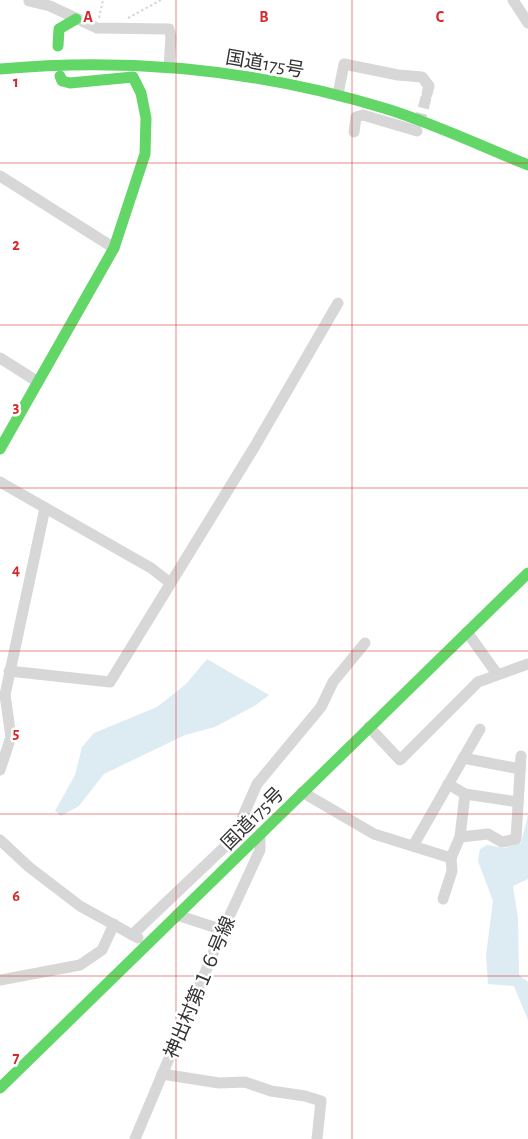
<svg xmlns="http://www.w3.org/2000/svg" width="528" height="1139" font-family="'Alegreya Sans','Noto Sans JP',sans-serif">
	<rect width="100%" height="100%" fill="#fff"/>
	<g fill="#ddebf3">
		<polygon points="207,659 269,695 256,705 215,727 185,735 104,774 79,806 61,816 55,811 75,775 82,747 94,733 157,707 186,684"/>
		<polygon points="528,815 528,879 513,886 518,918 519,975 528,982 528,1020 514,986 488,984 486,955 493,901 478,861 480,849 487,845 504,848 521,843"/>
	</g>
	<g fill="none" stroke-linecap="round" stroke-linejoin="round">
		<polyline stroke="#d6d6d6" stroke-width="11" stroke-dasharray="11 5.5" stroke-linecap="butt" points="419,124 427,94"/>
		<g stroke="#d6d6d6" stroke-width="2" stroke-dasharray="2.5 2.5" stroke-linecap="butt">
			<polyline points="99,18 103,0"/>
			<polyline points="128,18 161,0"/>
		</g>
		<g stroke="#d7d7d7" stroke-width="11">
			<polyline points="513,0 528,23"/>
			<polyline points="29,1 50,6 97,28 169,29 171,37 169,66"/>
			<polyline points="338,94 344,64 398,75 422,77 429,86 427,94"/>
			<polyline points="354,132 356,117 363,115 417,131"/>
			<polyline points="0,176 114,248"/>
			<polyline points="0,358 38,382"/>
			<polyline points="0,482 151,568 169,582"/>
			<polyline points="467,632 497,674"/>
			<polyline points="9,671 110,682 255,446 338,303"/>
			<polyline points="369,727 400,760 478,682 528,664"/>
			<polyline points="463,758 520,769"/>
			<polyline points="0,770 11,737 5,695 45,508"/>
			<polyline points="448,784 465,794 518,802"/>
			<polyline points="302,792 374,834 451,858 452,871 443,899"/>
			<polyline points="460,837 465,794"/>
			<polyline points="0,840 29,867 80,906 138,938"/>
			<polyline points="413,846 480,729"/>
			<polyline points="451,858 460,837 488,834 502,842 516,839 521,756"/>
			<polyline points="177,915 223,930"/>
			<polyline points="132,935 233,839 257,784 321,707 333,682 365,643"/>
			<polyline points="0,980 80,965 102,950 114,924"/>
			<polyline points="162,1074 219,1083 245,1082 271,1091 305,1096 321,1101 317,1139"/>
			<polyline points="135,1139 223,930 260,850 260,834"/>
		</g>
		<g stroke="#63d668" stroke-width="11">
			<polyline points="58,46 59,29 76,19"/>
			<path d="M0 69C132 57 260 70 387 109 435 124 481 146 528 165"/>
			<polyline points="0,449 114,248 145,154 146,118 141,93 133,77 70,83 62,81 60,76"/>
			<polyline points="0,1088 528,573"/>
		</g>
	</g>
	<path fill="none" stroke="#d62828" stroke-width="1" stroke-opacity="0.55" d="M176 0V1139M352 0V1139M0 163H528M0 325H528M0 488H528M0 651H528M0 814H528M0 976H528"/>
	<g text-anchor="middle" stroke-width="5" stroke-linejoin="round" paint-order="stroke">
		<g font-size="19" fill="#333" stroke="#fff">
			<text transform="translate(265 63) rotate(10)" y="7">国道175号</text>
			<text transform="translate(252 818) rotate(-45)" y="7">国道175号</text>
			<text transform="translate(199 987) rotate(-67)" y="7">神出村第１６号線</text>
		</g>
	</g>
	<g font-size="16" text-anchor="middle" font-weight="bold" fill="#d62828" stroke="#fff" stroke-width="5" stroke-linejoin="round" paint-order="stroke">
		<text x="88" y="22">A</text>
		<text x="264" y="22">B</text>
		<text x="440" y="22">C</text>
		<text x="16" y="87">1</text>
		<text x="16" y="250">2</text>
		<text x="16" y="412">3</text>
		<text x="16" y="575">4</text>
		<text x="16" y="738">5</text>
		<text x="16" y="901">6</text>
		<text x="16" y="1063">7</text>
	</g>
</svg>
